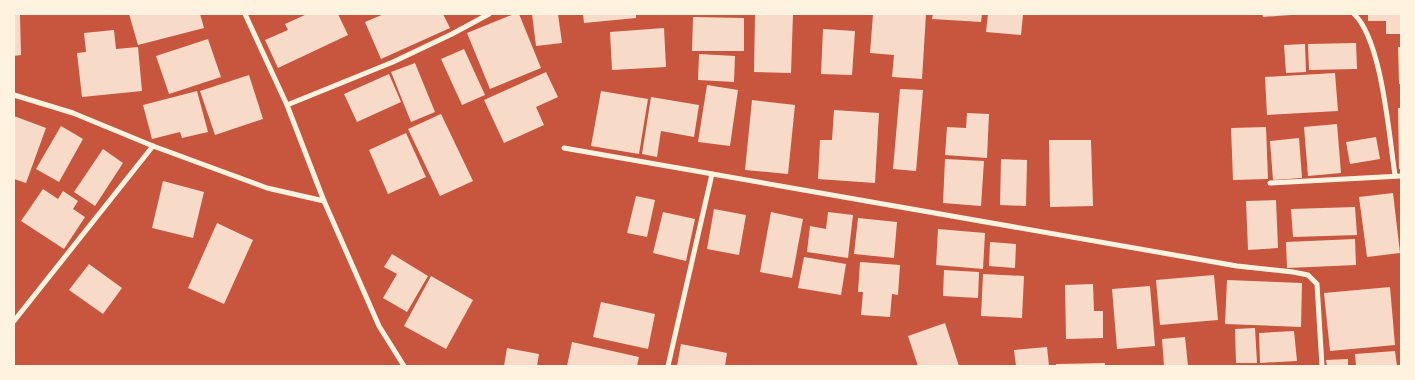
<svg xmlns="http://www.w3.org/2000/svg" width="1415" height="380" font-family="'IBM Plex Sans',sans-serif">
	<rect width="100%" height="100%" fill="#c8553d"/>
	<g fill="#f7dbc8">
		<polygon points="129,14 200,14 204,28 138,45"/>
		<polygon points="307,14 338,14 348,35 278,68 265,40 288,30 285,24"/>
		<polygon points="384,14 443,14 450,28 381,59 365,22"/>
		<polygon points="514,14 519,14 541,68 490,89 467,33"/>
		<polygon points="532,14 558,14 562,43 536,46"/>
		<polygon points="583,14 636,14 636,18 584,23"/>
		<polygon points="755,14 793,14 791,73 754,72"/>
		<polygon points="873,14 926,14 922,79 892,77 894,55 870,53"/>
		<polygon points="933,14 982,14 981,22 932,19"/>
		<polygon points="988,14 1023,15 1021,35 986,32"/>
		<polygon points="1262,14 1291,14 1291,15 1263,17"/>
		<polygon points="1368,14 1401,14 1401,34 1386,34 1386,21 1368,21"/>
		<polygon points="14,15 20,15 21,55 14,56"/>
		<polygon points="693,17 744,18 744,51 692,51"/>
		<polygon points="664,28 666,67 612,70 610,32"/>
		<polygon points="823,29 855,31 852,75 821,74"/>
		<polygon points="114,30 116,49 138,47 142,91 82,97 77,53 86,52 84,33"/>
		<polygon points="208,39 221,77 169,94 156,56"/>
		<polygon points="1356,43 1357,69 1309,70 1308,44"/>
		<polygon points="1305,44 1306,72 1286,73 1284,45"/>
		<polygon points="1398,47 1401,47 1401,84 1399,84"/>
		<polygon points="464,49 485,95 462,105 441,59"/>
		<polygon points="699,54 735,56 734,82 698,80"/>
		<polygon points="415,63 435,112 411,122 391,72"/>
		<polygon points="546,72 558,97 536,107 544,125 504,143 484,100"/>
		<polygon points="1335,73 1338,111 1267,115 1265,77"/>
		<polygon points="389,74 401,102 357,122 344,94"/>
		<polygon points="249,75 263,119 215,135 200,91"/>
		<polygon points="707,85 738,90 730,146 698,142"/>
		<polygon points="900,89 923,90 916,171 893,169"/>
		<polygon points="197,91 208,132 182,138 180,132 152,139 143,105"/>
		<polygon points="601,91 648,99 639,154 591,146"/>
		<polygon points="651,97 699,105 694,137 661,131 657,157 642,154"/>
		<polygon points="752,100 795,105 788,174 745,170"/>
		<polygon points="1398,108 1401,108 1401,169 1399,169"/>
		<polygon points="834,110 879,113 875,183 818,179 820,140 832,140"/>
		<polygon points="967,113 989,114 987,158 945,155 947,127 966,128"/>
		<polygon points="441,114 473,181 440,196 408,129"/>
		<polygon points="14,116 46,128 26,183 14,179"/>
		<polygon points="1337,124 1341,173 1308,176 1304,127"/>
		<polygon points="61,126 83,139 59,182 36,169"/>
		<polygon points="1266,127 1268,179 1233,180 1231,128"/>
		<polygon points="406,133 426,177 388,194 369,150"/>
		<polygon points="1376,137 1380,159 1350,164 1346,142"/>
		<polygon points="1299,138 1302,178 1273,180 1270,141"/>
		<polygon points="1049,140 1091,140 1093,206 1050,207"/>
		<polygon points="103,149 123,163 95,206 74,192"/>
		<polygon points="945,159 984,161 981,206 943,203"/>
		<polygon points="1001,159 1027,160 1026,206 1000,205"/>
		<polygon points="163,181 204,192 193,238 152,228"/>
		<polygon points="43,189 58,199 63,191 78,201 73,209 85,217 64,249 21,221"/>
		<polygon points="1393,193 1400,253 1367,257 1359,197"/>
		<polygon points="636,196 655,200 647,237 627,233"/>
		<polygon points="1276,200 1278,248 1248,250 1246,201"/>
		<polygon points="1355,207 1357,235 1293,237 1291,209"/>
		<polygon points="714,209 746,215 739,255 707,249"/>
		<polygon points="663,212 695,219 686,261 653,253"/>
		<polygon points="771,212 803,219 792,278 760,272"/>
		<polygon points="828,212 853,215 848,258 807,252 810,226 826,229"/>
		<polygon points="858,218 897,222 894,258 854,254"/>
		<polygon points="217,223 253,240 224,304 188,288"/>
		<polygon points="938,229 985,233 983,269 936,265"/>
		<polygon points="1355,239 1356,265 1287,268 1286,242"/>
		<polygon points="990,242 1016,244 1015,268 989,266"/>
		<polygon points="392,254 428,276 407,312 383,298 397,274 384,267"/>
		<polygon points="804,257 846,264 841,295 798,288"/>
		<polygon points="860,262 900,265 898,295 892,294 890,317 861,315 863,292 858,292"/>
		<polygon points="89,264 122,288 103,314 69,290"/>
		<polygon points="944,270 979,272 978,298 943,296"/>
		<polygon points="983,274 1024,276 1022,318 981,316"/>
		<polygon points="1214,275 1218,320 1160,325 1156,280"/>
		<polygon points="431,276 473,300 446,349 404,326"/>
		<polygon points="1227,280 1302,283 1301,327 1225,324"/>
		<polygon points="1093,284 1094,311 1103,311 1103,338 1066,339 1065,285"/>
		<polygon points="1150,286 1155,346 1117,349 1112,289"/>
		<polygon points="1390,287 1395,345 1330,351 1324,293"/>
		<polygon points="601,302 655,314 648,349 593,337"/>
		<polygon points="945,323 959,366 918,366 908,336"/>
		<polygon points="1255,328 1257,363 1236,363 1235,329"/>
		<polygon points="1294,331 1297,361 1260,363 1259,333"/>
		<polygon points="1185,337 1188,366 1164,366 1162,339"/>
		<polygon points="572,342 639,357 637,366 567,366"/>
		<polygon points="681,344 727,353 725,366 677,366"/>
		<polygon points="1047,347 1049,366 1016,366 1014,350"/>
		<polygon points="507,348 539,354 537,366 504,366"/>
		<polygon points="1395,351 1397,366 1356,366 1355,354"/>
		<polygon points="1348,359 1348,366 1327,366 1326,360"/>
		<polygon points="1105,363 1105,366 1056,366 1056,364"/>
	</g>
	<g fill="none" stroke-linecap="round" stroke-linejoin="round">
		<g stroke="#fff3e0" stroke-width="5">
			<polyline points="245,14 287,105 324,201 379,326 404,366"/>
			<path d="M1354 14C1382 40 1389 136 1395 175"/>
			<polyline points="14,95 73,113 153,146 267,188 324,201"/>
			<polyline points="287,105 393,62 452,34 489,14"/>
			<polyline points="564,148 1237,266 1293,272 1308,275 1317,284 1322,366"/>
			<polyline points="1270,183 1401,176"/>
			<polyline points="14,321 153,146"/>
			<polyline points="668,366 712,174"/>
		</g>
	</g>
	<rect width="1415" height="380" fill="none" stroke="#fff3e0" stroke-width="30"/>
</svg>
